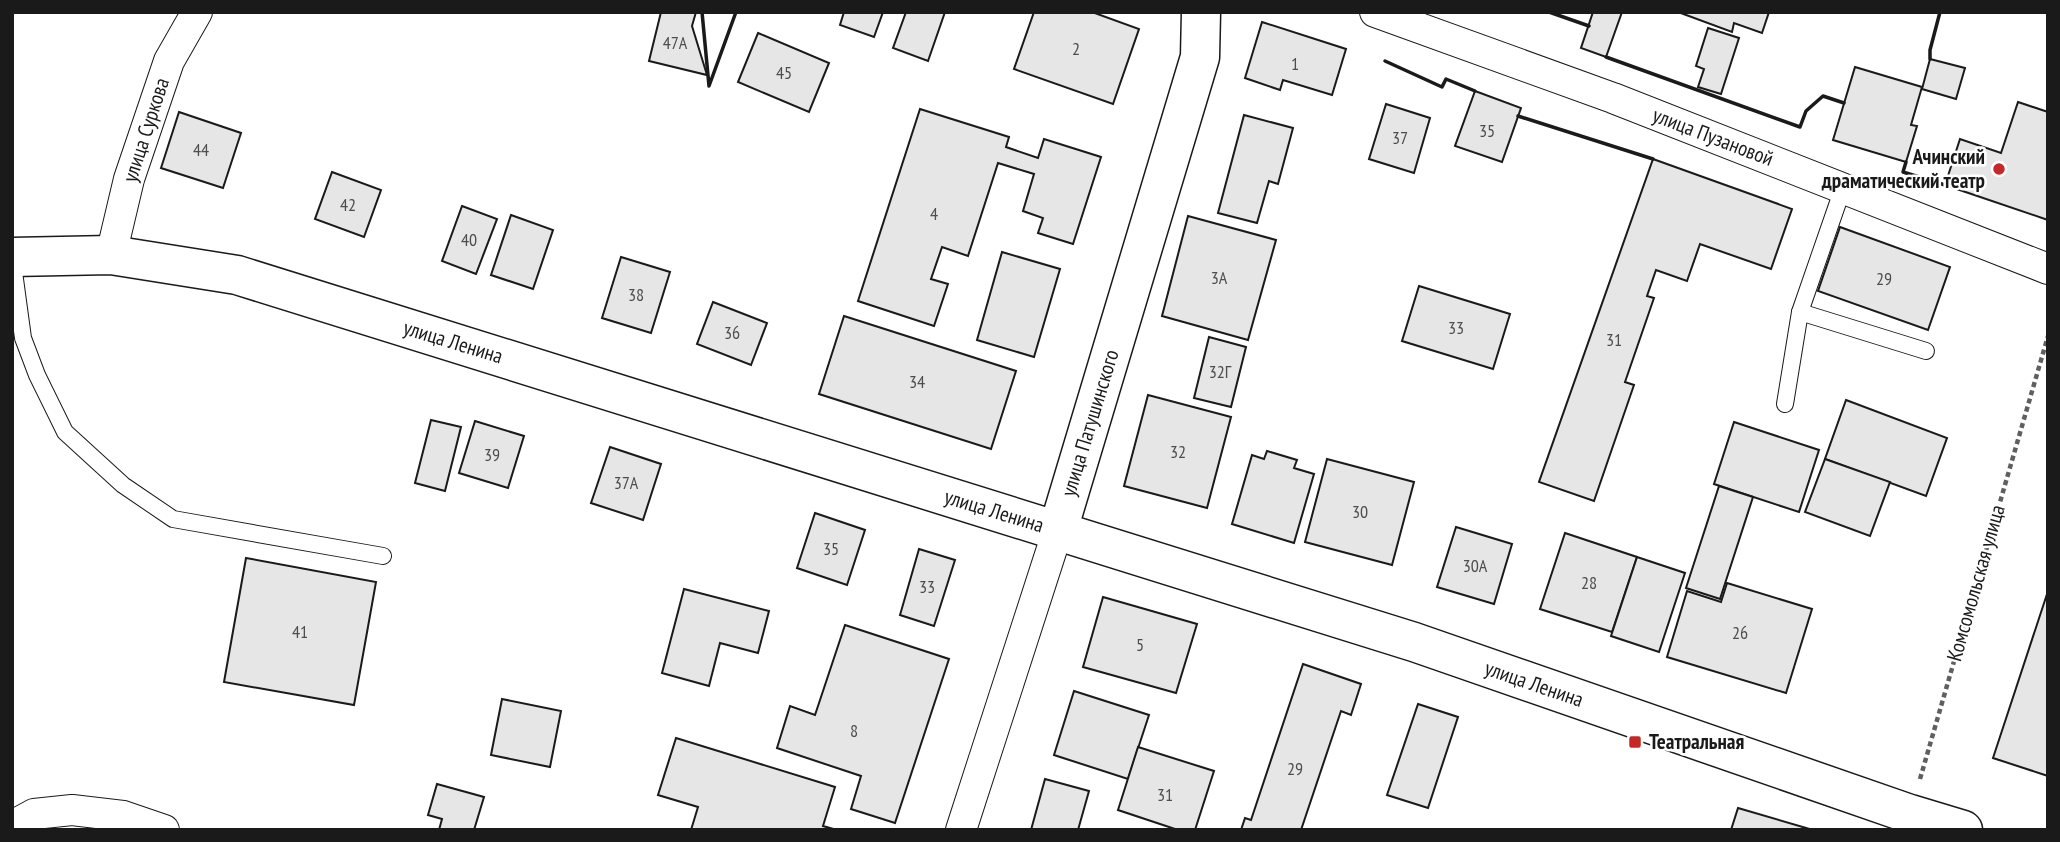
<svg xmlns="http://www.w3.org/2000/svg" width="2060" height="842" font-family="'PT Sans Narrow',sans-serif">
	<rect width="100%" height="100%" fill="#fff"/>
	<g fill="#e6e6e6" stroke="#1a1a1a" stroke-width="2">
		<polygon points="661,12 696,12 692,26 707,75 649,61"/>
		<polygon points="844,12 883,12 874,37 840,25"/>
		<polygon points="906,12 945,12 928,61 893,48"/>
		<polygon points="1034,12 1092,12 1139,29 1113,104 1014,69"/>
		<polygon points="1593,12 1622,12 1606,57 1581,48"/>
		<polygon points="1678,12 1769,12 1762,33 1734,23 1732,32"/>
		<polygon points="1262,22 1346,49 1332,95 1283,80 1280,90 1245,78"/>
		<polygon points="1708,28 1739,38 1721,94 1698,87 1704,69 1696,66"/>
		<polygon points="758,33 829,63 809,112 738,82"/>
		<polygon points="1930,59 1965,68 1956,99 1922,89"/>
		<polygon points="1855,67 1922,87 1911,125 1917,126 1906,162 1833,140"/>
		<polygon points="1475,91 1521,108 1502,162 1455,146"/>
		<polygon points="2018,102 2048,112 2048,220 1945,185 1960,139 2001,153"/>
		<polygon points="1386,104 1430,118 1414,173 1369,159"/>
		<polygon points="920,109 1009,137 1006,147 1038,158 1044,139 1101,157 1073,244 1038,233 1043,218 1023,211 1034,174 998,163 968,256 942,247 931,279 948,284 934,326 858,301"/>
		<polygon points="179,112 241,133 223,188 161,168"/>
		<polygon points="1244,115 1293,128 1278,184 1269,181 1257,223 1218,213"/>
		<polygon points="1653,159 1792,209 1771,269 1700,244 1687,281 1656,270 1647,296 1654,298 1625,382 1634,385 1594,501 1539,482"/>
		<polygon points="332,172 381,190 364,237 315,219"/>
		<polygon points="462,206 497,219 476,274 442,261"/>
		<polygon points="511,215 553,230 533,289 491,275"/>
		<polygon points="1188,216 1276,240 1248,340 1162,316"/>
		<polygon points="1840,227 1950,267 1928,330 1818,291"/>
		<polygon points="1002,252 1060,269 1034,357 977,340"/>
		<polygon points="621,257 670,272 651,333 602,318"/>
		<polygon points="1419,286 1510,314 1493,369 1402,341"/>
		<polygon points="713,302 767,323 751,365 697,344"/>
		<polygon points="844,316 1016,371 991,449 819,394"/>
		<polygon points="1209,337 1246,347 1231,407 1194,398"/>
		<polygon points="1148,395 1231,417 1207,508 1124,486"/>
		<polygon points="1846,400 1947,438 1926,496 1825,459"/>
		<polygon points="431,420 461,427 445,491 415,483"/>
		<polygon points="475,421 524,436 508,488 459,473"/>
		<polygon points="1734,422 1819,450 1799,512 1714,484"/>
		<polygon points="610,447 661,464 643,520 591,503"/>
		<polygon points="1267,451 1297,460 1294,468 1314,474 1294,543 1232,524 1252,455 1264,459"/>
		<polygon points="1327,459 1414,482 1392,565 1305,542"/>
		<polygon points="1825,459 1890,482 1870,536 1805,512"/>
		<polygon points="1719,486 1753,497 1720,599 1686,588"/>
		<polygon points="815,513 865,530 847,585 797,568"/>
		<polygon points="1456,527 1512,544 1494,604 1437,587"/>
		<polygon points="1565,533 1637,557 1612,632 1540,609"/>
		<polygon points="919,549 955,560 934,626 900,615"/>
		<polygon points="1637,557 1685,573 1659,652 1611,636"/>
		<polygon points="246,558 376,582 354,705 224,682"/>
		<polygon points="1727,583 1812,609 1786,693 1667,657 1687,591 1721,602"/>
		<polygon points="684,589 769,611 758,653 720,643 709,686 662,673"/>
		<polygon points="2048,591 2048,776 1993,758"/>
		<polygon points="1103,597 1197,624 1176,693 1083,667"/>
		<polygon points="845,625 949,659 895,823 851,809 861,776 777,748 790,706 815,715"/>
		<polygon points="1303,664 1361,684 1351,715 1341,711 1301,830 1241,830 1245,818 1251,820"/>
		<polygon points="1074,691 1149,715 1128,779 1054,755"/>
		<polygon points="502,699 561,711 550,767 491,755"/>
		<polygon points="1418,704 1458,717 1428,808 1387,795"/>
		<polygon points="676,738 835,787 823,826 837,830 691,830 698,807 658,795"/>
		<polygon points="1138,747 1214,771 1195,830 1178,830 1118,810"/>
		<polygon points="1045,779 1089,791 1078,830 1031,830"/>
		<polygon points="437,784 484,797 474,830 439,830 442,819 428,815"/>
		<polygon points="1738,808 1813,830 1731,830"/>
	</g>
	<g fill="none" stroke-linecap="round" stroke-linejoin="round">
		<g stroke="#1a1a1a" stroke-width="18">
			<g id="service">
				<polyline points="12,257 23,338 37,375 65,432 123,485 173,519 383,556"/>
				<polyline points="1800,312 1926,351"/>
				<polyline points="1785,404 1800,312 1843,188"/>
			</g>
		</g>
		<g stroke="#1a1a1a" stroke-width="32">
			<g id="minor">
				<polyline points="1375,12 1613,98 2048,269"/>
				<polyline points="111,255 129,179 169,61 197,12"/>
				<polyline points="12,826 34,814 72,810 123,816 164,830"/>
				<polyline points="961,830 1058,530"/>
			</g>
		</g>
		<g stroke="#1a1a1a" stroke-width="41">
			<polyline id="tertiary" points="1058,530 1200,57 1201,12"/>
		</g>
		<g stroke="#1a1a1a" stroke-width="41">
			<polyline id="secondary" points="12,257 111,255 237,275 1414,642 1910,814 1963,830"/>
		</g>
		<polyline stroke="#5f5f5f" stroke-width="4.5" stroke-dasharray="5 3.5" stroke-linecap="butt" points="1920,779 2048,336"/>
		<use href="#service" stroke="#fff" stroke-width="16"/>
		<use href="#minor" stroke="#fff" stroke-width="30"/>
		<use href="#tertiary" stroke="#fff" stroke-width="38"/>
		<use href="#secondary" stroke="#fff" stroke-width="38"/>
		<g stroke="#1a1a1a" stroke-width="3.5">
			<polyline points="702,12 709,86 736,12"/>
			<polyline points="1549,12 1589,26"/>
			<polyline points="1606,57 1800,127 1806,111 1823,96 1844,103"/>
			<polyline points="1930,59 1930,50 1940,12"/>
			<polyline points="1385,61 1442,87 1446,79 1475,91"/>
			<polyline points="1518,116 1653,159"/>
			<polyline points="1906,162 1903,172 1945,185"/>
		</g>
	</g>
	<g fill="#c62828" stroke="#fff" stroke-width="2.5">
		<circle cx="1999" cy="169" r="7"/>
		<rect x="1628" y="735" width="14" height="14" rx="3.5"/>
	</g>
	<g text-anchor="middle" stroke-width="5" stroke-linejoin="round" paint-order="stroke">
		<g font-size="18" fill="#4d4d4d">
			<text x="675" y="49">47А</text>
			<text x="1076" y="55">2</text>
			<text x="1295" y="70">1</text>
			<text x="784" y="79">45</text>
			<text x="1487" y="137">35</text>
			<text x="1400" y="144">37</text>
			<text x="201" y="156">44</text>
			<text x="348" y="211">42</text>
			<text x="934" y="220">4</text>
			<text x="469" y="246">40</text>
			<text x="1219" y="284">3А</text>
			<text x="1884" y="285">29</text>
			<text x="636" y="301">38</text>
			<text x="1456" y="334">33</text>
			<text x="732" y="339">36</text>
			<text x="1614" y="346">31</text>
			<text x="1220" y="378">32Г</text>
			<text x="917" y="388">34</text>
			<text x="1178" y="458">32</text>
			<text x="492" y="461">39</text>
			<text x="626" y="489">37А</text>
			<text x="1360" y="518">30</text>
			<text x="831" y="555">35</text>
			<text x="1475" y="572">30А</text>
			<text x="1589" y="589">28</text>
			<text x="927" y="593">33</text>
			<text x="300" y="638">41</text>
			<text x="1740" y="639">26</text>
			<text x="1140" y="651">5</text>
			<text x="854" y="737">8</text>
			<text x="1295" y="775">29</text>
			<text x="1165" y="801">31</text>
		</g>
		<g font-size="21" fill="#1a1a1a" stroke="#fff">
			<text transform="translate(146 130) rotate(-72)" y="7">улица Суркова</text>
			<text transform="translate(1713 137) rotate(21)" y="7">улица Пузановой</text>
			<text transform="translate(453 342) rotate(17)" y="7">улица Ленина</text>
			<text transform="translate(1090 423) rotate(-73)" y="7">улица Патушинского</text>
			<text transform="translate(994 511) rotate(17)" y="7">улица Ленина</text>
			<text transform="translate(1976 583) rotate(-74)" y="7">Комсомольская улица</text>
			<text transform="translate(1534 684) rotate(19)" y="7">улица Ленина</text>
		</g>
		<g font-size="21" font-weight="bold" fill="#1a1a1a" stroke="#fff" text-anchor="end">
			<text x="1985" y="164">Ачинский<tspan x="1985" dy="24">драматический театр</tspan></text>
			<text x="1649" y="749" text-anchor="start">Театральная</text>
		</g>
	</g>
	<rect width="2060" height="842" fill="none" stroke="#1a1a1a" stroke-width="28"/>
</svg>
